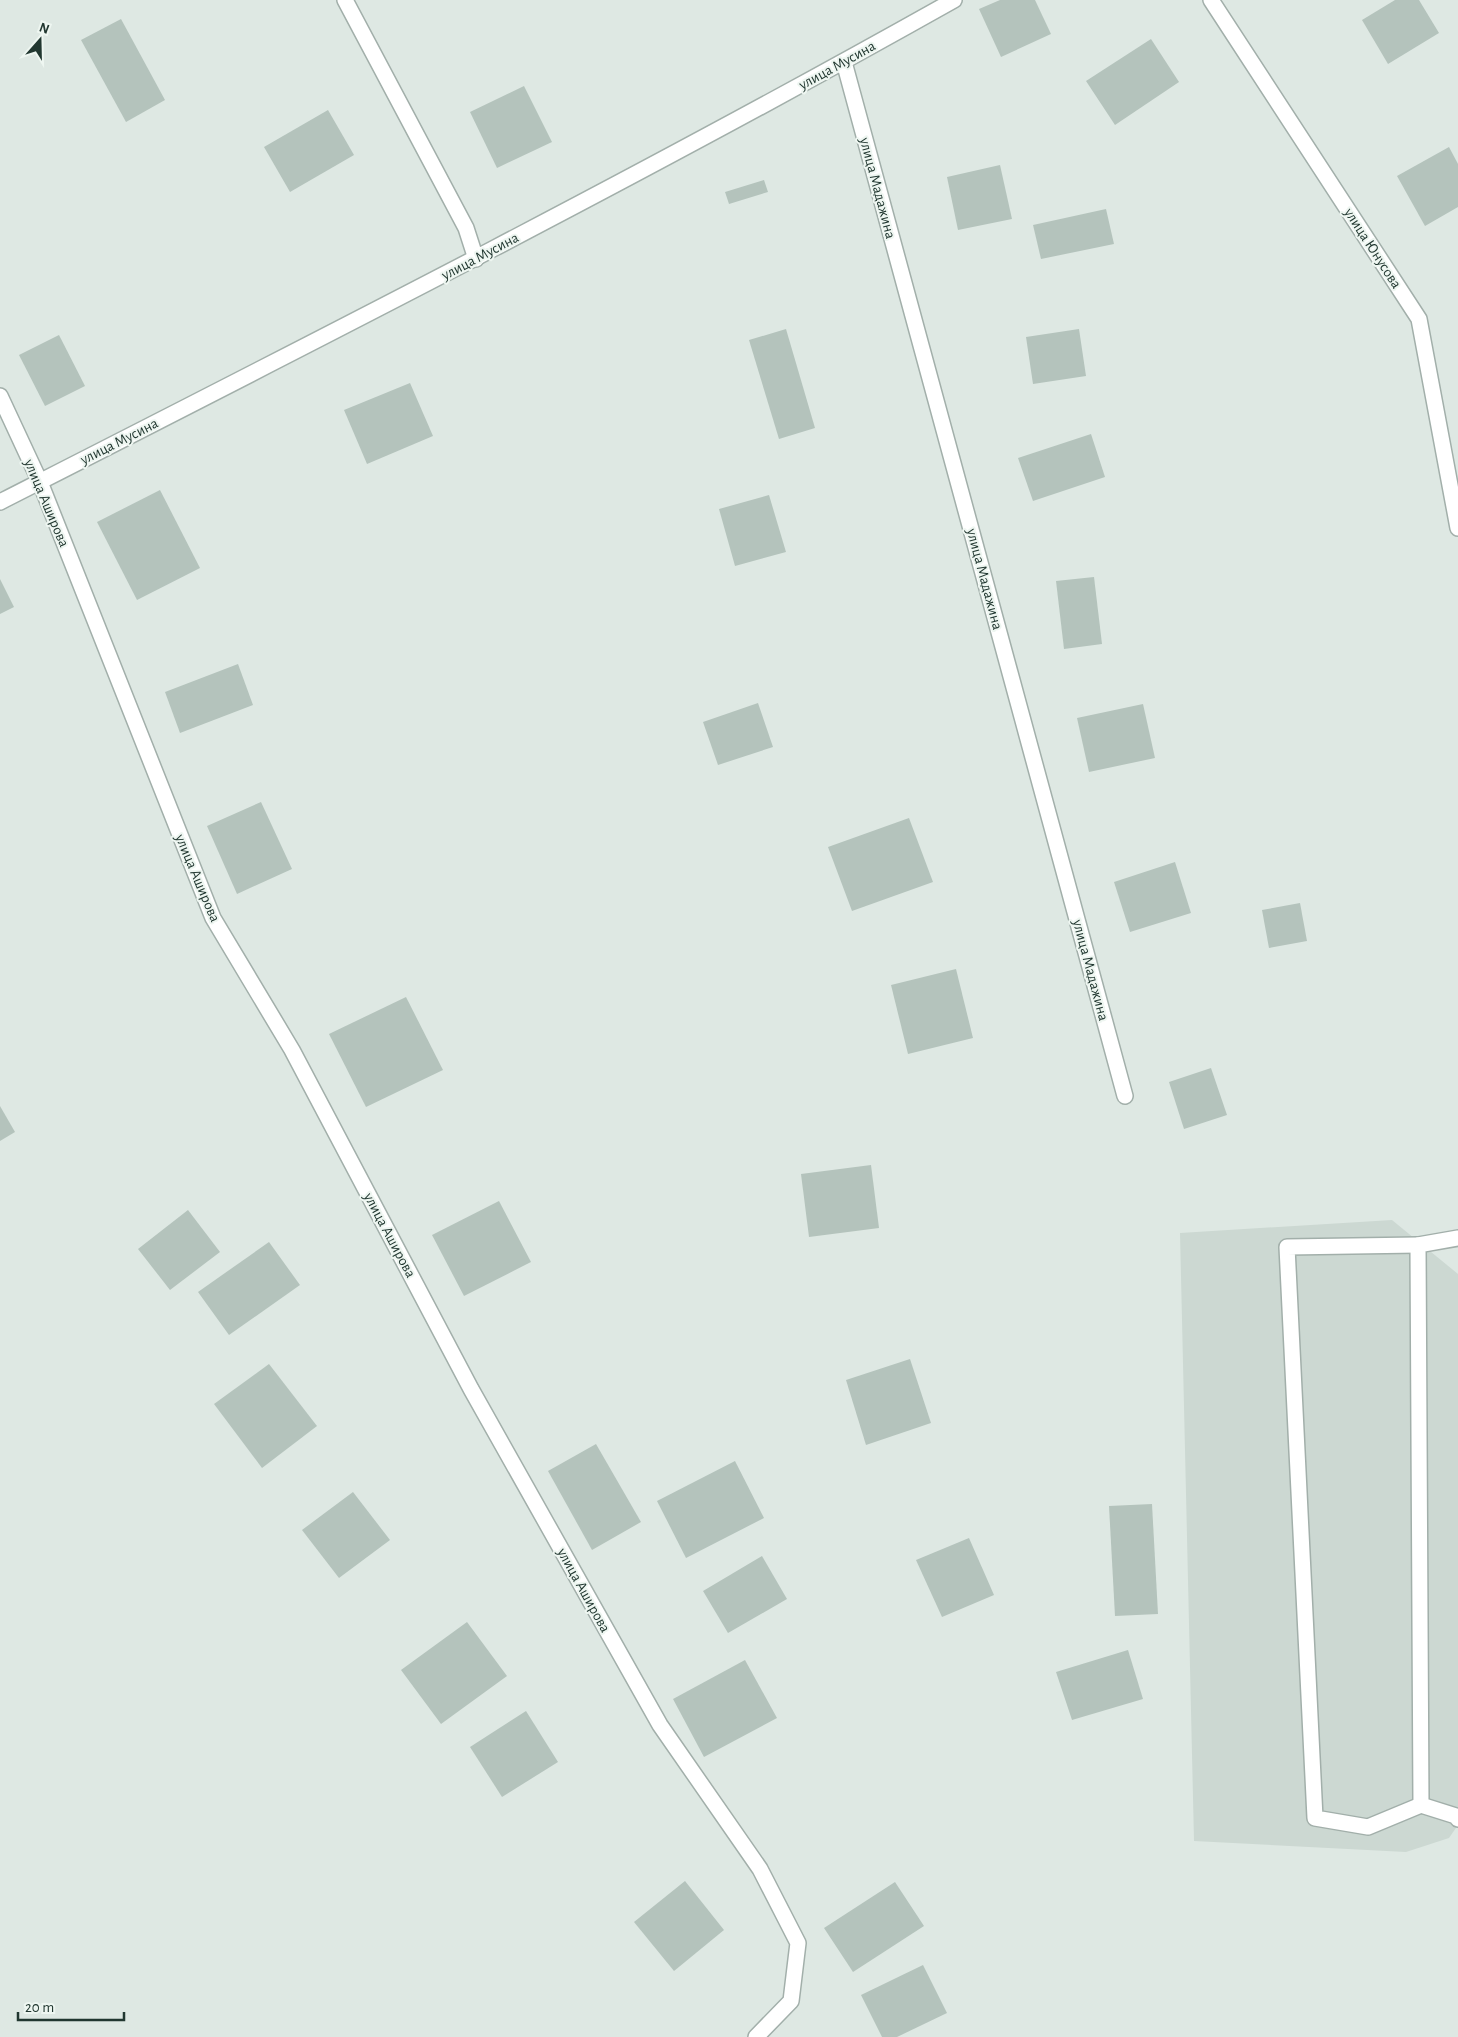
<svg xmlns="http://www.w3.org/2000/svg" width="1458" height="2037" font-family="'Alegreya Sans',sans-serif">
	<rect width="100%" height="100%" fill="#dee8e3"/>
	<polygon fill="#ccd8d2" points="1392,1220 1458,1274 1458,1825 1449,1838 1406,1852 1194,1841 1180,1233"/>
	<g fill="#b4c3bc">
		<polygon points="1000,0 1035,0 1051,34 1001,57 979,9"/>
		<polygon points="1395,0 1419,0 1439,33 1388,64 1362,20"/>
		<polygon points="121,19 165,100 126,122 81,40"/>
		<polygon points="1151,39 1179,82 1115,125 1086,81"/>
		<polygon points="524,86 552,142 497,168 470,112"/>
		<polygon points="328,110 354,155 290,192 264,147"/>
		<polygon points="1449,147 1458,164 1458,207 1425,226 1397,176"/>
		<polygon points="1000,165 1012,219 958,230 947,177"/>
		<polygon points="764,180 768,192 729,204 725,192"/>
		<polygon points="1106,209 1114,244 1041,259 1033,225"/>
		<polygon points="786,329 815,428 779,439 749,340"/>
		<polygon points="1079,329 1086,376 1033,384 1026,337"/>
		<polygon points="59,335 85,386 45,406 19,355"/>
		<polygon points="410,383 433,436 367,464 344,410"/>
		<polygon points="1091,434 1105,477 1033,501 1018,458"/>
		<polygon points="160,490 200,568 137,600 97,522"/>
		<polygon points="769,495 786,552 735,566 719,509"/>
		<polygon points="1094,577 1102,644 1064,649 1056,581"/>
		<polygon points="0,579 14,607 0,614"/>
		<polygon points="238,664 253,705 180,733 165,692"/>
		<polygon points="758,703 773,747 718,765 703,722"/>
		<polygon points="1143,704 1155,758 1089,772 1077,718"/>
		<polygon points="261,802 292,869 237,894 207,826"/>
		<polygon points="909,818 933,882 852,911 828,847"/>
		<polygon points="1175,862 1191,913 1130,932 1114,882"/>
		<polygon points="1300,903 1307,941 1269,948 1262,910"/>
		<polygon points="956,969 973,1038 908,1054 891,985"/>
		<polygon points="406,997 443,1070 366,1107 329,1034"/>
		<polygon points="1211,1068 1227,1115 1184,1129 1169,1082"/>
		<polygon points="0,1106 15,1132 0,1141"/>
		<polygon points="871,1165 879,1228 809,1237 801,1174"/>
		<polygon points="499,1201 531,1262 464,1296 432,1235"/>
		<polygon points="188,1210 220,1252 170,1290 138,1249"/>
		<polygon points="269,1242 300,1285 229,1335 198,1292"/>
		<polygon points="910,1359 931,1423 866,1445 846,1380"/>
		<polygon points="269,1364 317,1426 262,1468 214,1404"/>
		<polygon points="596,1444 641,1522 592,1550 548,1471"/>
		<polygon points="735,1461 764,1518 686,1558 657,1501"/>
		<polygon points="353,1492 390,1540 339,1578 302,1530"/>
		<polygon points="1152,1504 1158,1614 1115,1616 1109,1506"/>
		<polygon points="969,1538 994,1595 942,1617 916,1560"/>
		<polygon points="762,1556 787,1599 728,1633 703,1591"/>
		<polygon points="467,1622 507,1676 441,1724 401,1670"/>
		<polygon points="1128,1650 1143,1699 1072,1720 1056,1672"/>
		<polygon points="745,1660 777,1718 704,1757 673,1699"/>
		<polygon points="526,1711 558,1762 502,1797 470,1747"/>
		<polygon points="685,1881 724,1930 674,1971 634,1922"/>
		<polygon points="895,1882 924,1926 853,1972 824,1928"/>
		<polygon points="923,1965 947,2013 897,2037 882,2037 861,1995"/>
	</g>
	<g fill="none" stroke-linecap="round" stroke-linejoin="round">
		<g stroke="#a2afaa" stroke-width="18">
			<g id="minor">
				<polyline points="345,0 466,228 476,259"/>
				<polyline points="1211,0 1419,319 1458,528"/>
				<polyline points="844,62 1125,1096"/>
				<polyline points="0,396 40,482 213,918 292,1050 471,1389 660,1725 760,1869 798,1943 791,2001 756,2037"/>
				<path d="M0 502C320 339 641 176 954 0"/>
				<polyline points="1458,1238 1418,1245 1421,1805 1456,1816 1458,1819"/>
				<polyline points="1418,1245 1287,1247 1315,1818 1368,1827 1421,1805"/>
			</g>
		</g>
		<use href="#minor" stroke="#fff" stroke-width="15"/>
	</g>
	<g text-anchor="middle" stroke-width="4" stroke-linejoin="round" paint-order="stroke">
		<g font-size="15" fill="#213730" stroke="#eef6f1">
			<text transform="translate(837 65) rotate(-29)" y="5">улица Мусина</text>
			<text transform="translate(878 188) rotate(75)" y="5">улица Мадажина</text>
			<text transform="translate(1373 248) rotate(57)" y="5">улица Юнусова</text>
			<text transform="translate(480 256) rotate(-28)" y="5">улица Мусина</text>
			<text transform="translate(119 441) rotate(-27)" y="5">улица Мусина</text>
			<text transform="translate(47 503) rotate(67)" y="5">улица Аширова</text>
			<text transform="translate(985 579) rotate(75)" y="5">улица Мадажина</text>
			<text transform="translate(198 878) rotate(67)" y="5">улица Аширова</text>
			<text transform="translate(1091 970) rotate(75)" y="5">улица Мадажина</text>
			<text transform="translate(390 1235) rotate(62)" y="5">улица Аширова</text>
			<text transform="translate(584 1590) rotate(61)" y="5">улица Аширова</text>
		</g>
	</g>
	<g transform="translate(40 40) rotate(20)" stroke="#eef6f1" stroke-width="4" paint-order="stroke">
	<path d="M0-4L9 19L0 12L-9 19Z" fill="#213730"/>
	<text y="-8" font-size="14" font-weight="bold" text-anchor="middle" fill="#213730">N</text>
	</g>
	<path d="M18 2012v8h106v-8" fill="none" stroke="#213730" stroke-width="2.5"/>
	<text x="25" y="2012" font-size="15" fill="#213730" stroke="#eef6f1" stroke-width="4" paint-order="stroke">20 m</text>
</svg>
